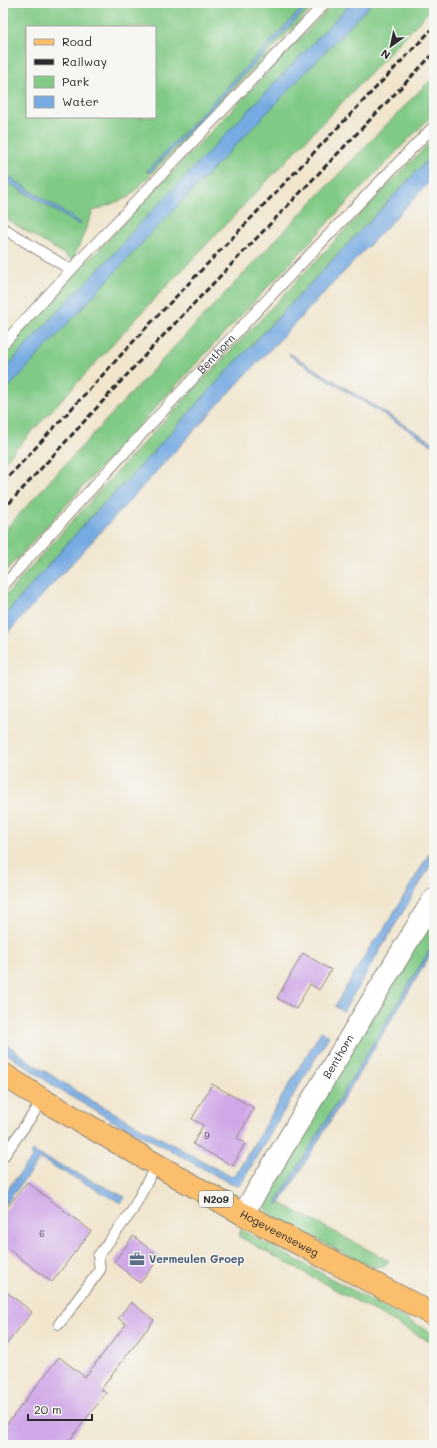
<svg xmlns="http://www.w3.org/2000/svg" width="437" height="1448" font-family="Mali,sans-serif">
	<rect width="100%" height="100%" fill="#f6f6f2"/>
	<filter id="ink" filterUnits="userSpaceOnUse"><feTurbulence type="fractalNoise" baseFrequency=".025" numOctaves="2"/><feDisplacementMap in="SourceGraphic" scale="8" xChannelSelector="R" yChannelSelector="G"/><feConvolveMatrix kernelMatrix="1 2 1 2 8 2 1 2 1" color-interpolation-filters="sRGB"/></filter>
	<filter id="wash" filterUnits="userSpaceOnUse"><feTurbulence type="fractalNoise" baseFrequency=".012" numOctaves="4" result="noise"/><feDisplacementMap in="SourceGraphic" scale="16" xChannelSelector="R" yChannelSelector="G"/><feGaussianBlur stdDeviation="0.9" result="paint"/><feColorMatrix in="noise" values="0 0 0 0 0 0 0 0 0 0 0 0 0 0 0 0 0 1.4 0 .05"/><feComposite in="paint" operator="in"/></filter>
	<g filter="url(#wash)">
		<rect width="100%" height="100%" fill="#f1e5ce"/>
		<g fill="#81ca86" stroke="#567a58" fill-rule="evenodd">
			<path d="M3 3H317L129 197 93 211 73 260 3 217V179L79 225 81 223 3 173ZM27 27H155V117H27Z"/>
			<polygon points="334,3 434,3 434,6 160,293 3,463 3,352 152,193"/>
			<path d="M434 76V113C287 263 145 419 3 574V532C144 378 288 225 434 76Z"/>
			<polygon points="434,138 434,153 231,367 134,473 86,522 3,617 3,598 131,456 367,207"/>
			<polygon points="434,909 434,943 277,1203 278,1204 280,1203 389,1261 384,1266 375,1267 365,1264 272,1216 265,1209 266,1196"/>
			<polygon points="241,1230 434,1334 434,1344 238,1236"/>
		</g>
		<g fill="#76aae2" stroke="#506a86">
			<polygon points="307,3 312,3 150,172 147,172 148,170"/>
			<polygon points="351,3 372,3 144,241 3,394 3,371 59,310 123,244 133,231"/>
			<polygon points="434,153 434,177 225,397 3,638 3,617 86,522 134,473 231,367"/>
			<polygon points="3,173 78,221 81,223 79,225 3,179"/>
			<polygon points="289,353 434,443 434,446 290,356"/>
			<polygon points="434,846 434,860 343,1012 335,1006 371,945 384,929"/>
			<polygon points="434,943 434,949 294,1181 280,1203 278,1204 277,1202 299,1165"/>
			<polygon points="321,1031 329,1036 268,1137 241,1184 238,1186 231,1184 157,1143 118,1124 58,1089 5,1052 3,1048 6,1045 8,1045 32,1063 89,1099 230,1176 236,1174"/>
			<polygon points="33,1151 34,1152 125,1197 121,1203 40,1159 3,1208 3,1195 33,1156 31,1153"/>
		</g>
		<g id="blocks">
			<g fill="#d0a8e8">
				<polygon points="303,953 331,970 319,990 310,984 296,1009 277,998"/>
				<polygon points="212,1084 254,1108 237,1138 245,1143 233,1166 193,1144 203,1125 192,1119"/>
				<polygon points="27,1182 91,1231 52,1282 3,1245 3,1213"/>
				<polygon points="133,1236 160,1257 140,1283 114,1262"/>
				<polygon points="3,1289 32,1312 3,1349"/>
				<polygon points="131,1302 154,1320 101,1389 106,1393 66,1445 3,1445 3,1429 59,1357 85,1377 126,1324 118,1318"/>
			</g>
		</g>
	</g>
	<g filter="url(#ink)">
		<use href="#blocks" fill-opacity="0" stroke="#8e887c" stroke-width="1"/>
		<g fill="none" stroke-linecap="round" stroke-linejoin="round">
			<g stroke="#8e887c" stroke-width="12">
				<g id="service">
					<polyline points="3,228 71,270"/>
					<polyline points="3,344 84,256 325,3"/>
					<path id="s1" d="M3 586C144 430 287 276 434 126"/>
					<polyline points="3,1157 43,1100"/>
					<polyline points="59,1324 100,1270 98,1256 132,1211 156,1165"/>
				</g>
			</g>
			<g stroke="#8e887c" stroke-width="23">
				<g id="minor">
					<path id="s2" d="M243 1214 434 898"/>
				</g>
			</g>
			<g stroke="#8e887c" stroke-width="24">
				<g id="primary">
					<path id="s3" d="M3 1074 43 1100 243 1214 434 1315"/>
				</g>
			</g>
			<use href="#service" stroke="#fff" stroke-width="10"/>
			<use href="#minor" stroke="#fff" stroke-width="21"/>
			<use href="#primary" stroke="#fabe6d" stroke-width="22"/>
			<g stroke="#2b2b2b" stroke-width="3" stroke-dasharray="6 3" stroke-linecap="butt">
				<polyline points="3,483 145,329 434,27"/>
				<polyline points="3,510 158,341 434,53"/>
			</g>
		</g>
	</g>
	<defs>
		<g id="office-bare" transform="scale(1.2)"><path d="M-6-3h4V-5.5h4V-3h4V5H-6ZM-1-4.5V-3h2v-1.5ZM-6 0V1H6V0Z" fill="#5c6f8a" stroke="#f6f6f2" stroke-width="2.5" paint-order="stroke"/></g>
	</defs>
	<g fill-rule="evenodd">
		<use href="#office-bare" x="137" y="1259"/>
	</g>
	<g text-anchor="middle" stroke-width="3" stroke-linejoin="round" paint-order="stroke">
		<g font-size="9" fill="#544a5a">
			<text x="207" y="1139">9</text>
			<text x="42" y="1237">6</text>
		</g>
		<rect fill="#f6f6f2" stroke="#686867" stroke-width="1" x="199" y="1191" width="34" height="16" rx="3"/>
		<g font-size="10" font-weight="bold" fill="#2b2b2b">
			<text x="216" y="1203">N209</text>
		</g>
		<g font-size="11" fill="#2b2b2b" stroke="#f6f6f2">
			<text dy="4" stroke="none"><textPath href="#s1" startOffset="315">Benthorn</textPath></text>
			<text dy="4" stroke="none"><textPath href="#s2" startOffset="184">Benthorn</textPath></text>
			<text dy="4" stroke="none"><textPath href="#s3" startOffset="319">Hogeveenseweg</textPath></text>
		</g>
		<g font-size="11" font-weight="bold" fill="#4e5e75" stroke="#f6f6f2" text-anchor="start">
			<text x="149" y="1263">Vermeulen Groep</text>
		</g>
	</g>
	<rect width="437" height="1448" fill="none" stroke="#f6f6f2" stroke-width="16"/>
	<rect x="26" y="26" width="130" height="92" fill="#f6f6f2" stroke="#a5a5a2"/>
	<rect x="34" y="39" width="20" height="6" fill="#fabe6d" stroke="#a5a5a2"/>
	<text x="62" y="46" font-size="12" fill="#2b2b2b">Road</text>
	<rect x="34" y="59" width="20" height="6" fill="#2b2b2b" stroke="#a5a5a2"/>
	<text x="62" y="66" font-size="12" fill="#2b2b2b">Railway</text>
	<rect x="34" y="76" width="20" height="12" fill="#81ca86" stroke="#a5a5a2"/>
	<text x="62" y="86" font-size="12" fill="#2b2b2b">Park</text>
	<rect x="34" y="96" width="20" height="12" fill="#76aae2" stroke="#a5a5a2"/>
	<text x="62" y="106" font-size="12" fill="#2b2b2b">Water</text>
	<g transform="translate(391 46) rotate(213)" stroke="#f6f6f2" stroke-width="3" paint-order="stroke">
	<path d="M0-3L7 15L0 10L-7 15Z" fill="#2b2b2b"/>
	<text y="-6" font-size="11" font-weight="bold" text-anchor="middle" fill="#2b2b2b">N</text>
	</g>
	<path d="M28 1414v6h64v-6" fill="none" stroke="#2b2b2b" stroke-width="2"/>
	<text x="34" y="1414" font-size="12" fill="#2b2b2b" stroke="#f6f6f2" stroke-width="3" paint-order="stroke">20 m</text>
</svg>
